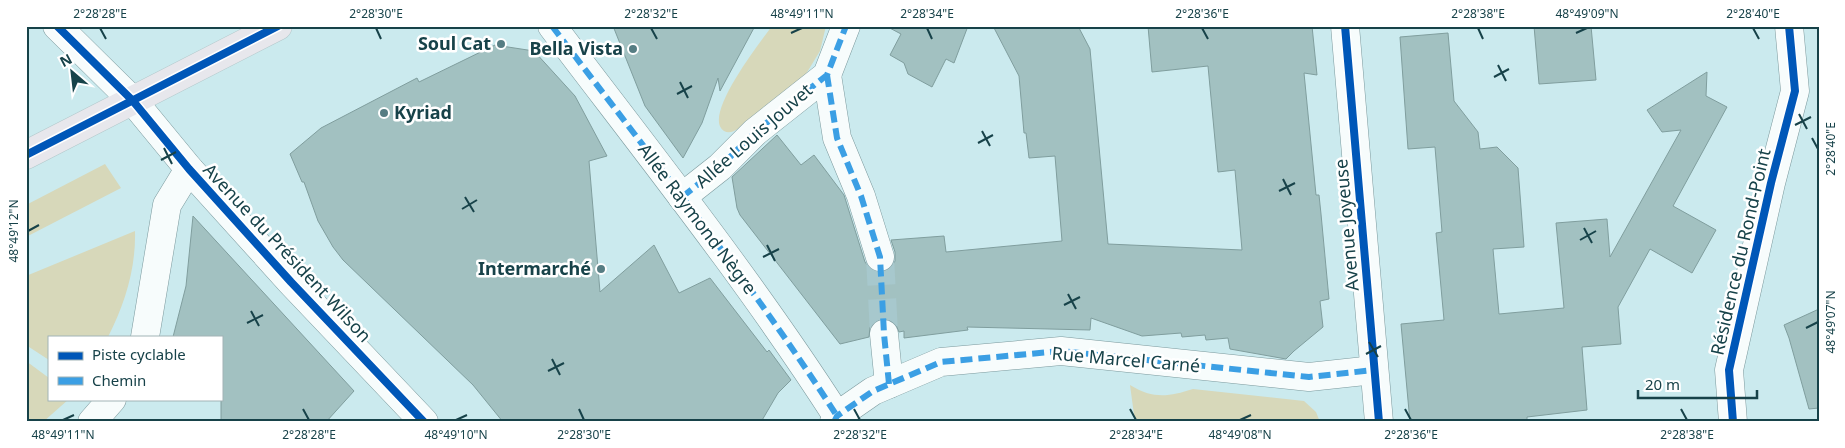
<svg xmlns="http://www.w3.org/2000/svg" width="1845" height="448" font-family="'Noto Sans',sans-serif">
	<rect width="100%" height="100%" fill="#cbeaee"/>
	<g fill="#d7d8ba">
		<path d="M772 26H826L820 51 806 74 738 129C734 131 729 134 724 131 701 117 762 40 772 26Z"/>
		<polygon points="105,164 121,188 26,237 26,205"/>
		<path d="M135 231C136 268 125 304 108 337H49V360L26 345V276Z"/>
		<polygon points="26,361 49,378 49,399 69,399 43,422 26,422"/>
		<path d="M1130 385C1153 399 1168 397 1193 389L1304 401 1316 412 1320 422H1135Z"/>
	</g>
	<g fill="#a2c1c1" stroke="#809e9e">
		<polygon points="613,26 755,26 720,91 718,78 702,123 683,158 645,106"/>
		<polygon points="886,26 968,26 954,63 946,59 932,87 908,74 904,63 890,55 901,34"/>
		<polygon points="993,26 1078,26 1090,49 1108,244 1242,250 1235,170 1218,172 1208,66 1152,72 1148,26 1312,26 1317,75 1304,73 1316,195 1319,195 1321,214 1329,299 1320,301 1323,327 1294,351 1286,359 1230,349 1228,338 1206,340 1205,335 1182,337 1181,333 1142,336 1091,318 1090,330 967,327 968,330 904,338 904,331 899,332 896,325 891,320 882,319 875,322 870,327 869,337 840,344 740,215 737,208 732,177 777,135 801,165 814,155 844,195 865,262 870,269 877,272 885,272 891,268 895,261 895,252 891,240 944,236 946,252 1062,241 1055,156 1029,158 1026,133 1024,133 1019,76"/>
		<polygon points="1534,26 1591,26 1596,80 1539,84"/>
		<polygon points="1448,33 1454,101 1478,132 1480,149 1497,147 1518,168 1524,247 1493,249 1499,314 1564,308 1556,223 1607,219 1610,257 1681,130 1662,132 1647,110 1707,72 1706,96 1727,107 1673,206 1716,230 1692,273 1650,249 1618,307 1621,344 1582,347 1587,410 1527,417 1527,422 1410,422 1401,324 1444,320 1436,233 1442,232 1435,147 1408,149 1400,37"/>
		<polygon points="495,45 534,51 575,96 607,156 589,161 600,292 654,245 679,293 710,278 767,352 769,350 791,380 778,393 761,422 503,422 473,385 343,260 333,247 318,221 304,182 302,182 290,154 321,128 417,78 419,82"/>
		<polygon points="193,216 354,391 326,422 221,422 221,337 173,337 186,286"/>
		<polygon points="1819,309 1819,408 1809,409 1789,338 1784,325"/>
	</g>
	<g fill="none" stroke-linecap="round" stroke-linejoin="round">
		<polyline stroke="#a7c8cd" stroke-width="28" stroke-dasharray="28 14" stroke-linecap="butt" points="880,257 884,334"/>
		<g stroke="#7b999d" stroke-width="29">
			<g id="minor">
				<polyline points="57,26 133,101 189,169 291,282 424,422"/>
				<path d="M552 26C649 154 751 282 837 416"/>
				<polyline points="1345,26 1379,422"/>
				<polyline points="827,75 837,138 861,196 880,257"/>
				<polyline points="682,197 720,167 755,132 827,75 846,26"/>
				<polyline points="884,334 889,384"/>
				<polyline points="145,337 167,205 189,169"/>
				<polyline points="92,422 112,399"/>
				<polyline points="834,422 837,416 873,391 941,362 1061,351 1309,377 1374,370"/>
				<polyline points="1733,422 1729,370 1771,183 1795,91 1789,26"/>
			</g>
		</g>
		<g stroke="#b2c7ca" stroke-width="29">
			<polyline id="major" points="26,155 278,26"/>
		</g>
		<use href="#minor" stroke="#f7fcfc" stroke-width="28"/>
		<use href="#major" stroke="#e7e7ec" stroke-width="28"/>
		<g stroke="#3b9fe4" stroke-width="6" stroke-dasharray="12 6" stroke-linecap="butt">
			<path d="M552 26C649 154 751 282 837 416"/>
			<polyline points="827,75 837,138 861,196 880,257 884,334 889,384"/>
			<polyline points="682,197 720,167 755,132 827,75 846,26"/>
			<polyline points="834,422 837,416 873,391 941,362 1061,351 1309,377 1374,370"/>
		</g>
		<g stroke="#fff" stroke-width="11">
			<g id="cycleway">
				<polyline points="57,26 133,101 189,169 291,282 424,422"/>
				<polyline points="1345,26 1379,422"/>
				<polyline points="26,155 278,26"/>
				<polyline points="1733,422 1729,370 1771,183 1795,91 1789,26"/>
			</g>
		</g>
		<use href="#cycleway" stroke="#0057b8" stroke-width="8"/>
	</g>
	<path fill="none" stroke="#174249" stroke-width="2" d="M100 28 106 39M376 28 381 39M651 28 657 39M927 28 932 39M1202 28 1208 39M1478 28 1483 39M1753 28 1759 39M791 33 802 28M1576 33 1587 28M1498 65 1506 81M1494 77 1509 69M680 82 688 98M677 94 692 86M1799 114 1807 129M1795 125 1811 117M982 131 990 146M1812 138 1818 149M978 143 993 135M164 148 172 164M161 160 176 152M1283 179 1291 195M1279 191 1295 183M465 197 474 212M462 209 477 200M1584 228 1592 243M28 231 39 225M1580 240 1596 231M767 245 775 261M763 257 779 249M1068 294 1076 309M1064 305 1080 297M251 311 259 326M247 323 263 315M1806 328 1818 322M1369 342 1378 357M1366 354 1381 346M552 359 560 375M548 371 564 363M303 409 309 420M579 409 584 420M854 409 860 420M1130 409 1136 420M1405 409 1411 420M1681 409 1687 420M63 420 74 415M456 420 467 415M1240 420 1251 415"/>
	<g fill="#567d83" stroke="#fff" stroke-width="2">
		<circle cx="501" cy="44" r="5"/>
		<circle cx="633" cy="49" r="5"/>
		<circle cx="384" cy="113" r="5"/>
		<circle cx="601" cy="269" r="5"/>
	</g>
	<g text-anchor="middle" stroke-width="5" stroke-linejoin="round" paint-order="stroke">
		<g font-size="18" font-weight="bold" fill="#174249" stroke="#fff" text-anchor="end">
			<text x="491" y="50">Soul Cat</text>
			<text x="623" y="55">Bella Vista</text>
			<text x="394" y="119" text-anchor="start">Kyriad</text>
			<text x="591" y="275">Intermarché</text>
		</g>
		<g font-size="18" fill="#174249" stroke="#fff">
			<text transform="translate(754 136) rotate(-41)" y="6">Allée Louis Jouvet</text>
			<text transform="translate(697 219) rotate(53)" y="6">Allée Raymond Nègre</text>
			<text transform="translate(1347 225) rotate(-95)" y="6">Avenue Joyeuse</text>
			<text transform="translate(1741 252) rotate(-77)" y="6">Résidence du Rond-Point</text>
			<text transform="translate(287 253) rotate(47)" y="6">Avenue du Président Wilson</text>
			<text transform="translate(1126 360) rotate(5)" y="6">Rue Marcel Carné</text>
		</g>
	</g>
	<rect width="1845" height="448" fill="none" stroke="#ffffff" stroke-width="55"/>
	<rect x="48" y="336" width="175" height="65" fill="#ffffff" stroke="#a2b3b6"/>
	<rect x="58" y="352" width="25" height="8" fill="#0057b8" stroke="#a2b3b6"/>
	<text x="92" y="360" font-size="15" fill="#174249">Piste cyclable</text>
	<rect x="58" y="377" width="25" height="8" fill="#3b9fe4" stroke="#a2b3b6"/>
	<text x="92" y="386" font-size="15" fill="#174249">Chemin</text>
	<g transform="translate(72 72) rotate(332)" stroke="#ffffff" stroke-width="4" paint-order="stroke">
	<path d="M0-4L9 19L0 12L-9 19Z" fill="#174249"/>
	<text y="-8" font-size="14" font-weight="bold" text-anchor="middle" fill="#174249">N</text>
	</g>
	<path d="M1638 390v8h119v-8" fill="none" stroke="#174249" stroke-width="2.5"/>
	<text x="1645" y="390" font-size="15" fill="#174249" stroke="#ffffff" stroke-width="4" paint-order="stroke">20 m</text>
	<rect x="28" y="28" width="1790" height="392" fill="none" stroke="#174249" stroke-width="2"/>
	<g font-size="12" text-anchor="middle" fill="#174249">
		<text x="100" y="18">2°28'28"E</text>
		<text x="376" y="18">2°28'30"E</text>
		<text x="651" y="18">2°28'32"E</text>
		<text x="802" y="18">48°49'11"N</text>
		<text x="927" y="18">2°28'34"E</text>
		<text x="1202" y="18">2°28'36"E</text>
		<text x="1478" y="18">2°28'38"E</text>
		<text x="1587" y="18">48°49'09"N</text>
		<text x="1753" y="18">2°28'40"E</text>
		<text transform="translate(1831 149) rotate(-90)" y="4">2°28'40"E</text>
		<text transform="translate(14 231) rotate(-90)" y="4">48°49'12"N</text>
		<text transform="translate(1831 322) rotate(-90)" y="4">48°49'07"N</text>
		<text x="63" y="439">48°49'11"N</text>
		<text x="309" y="439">2°28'28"E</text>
		<text x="456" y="439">48°49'10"N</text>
		<text x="584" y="439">2°28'30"E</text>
		<text x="860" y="439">2°28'32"E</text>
		<text x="1136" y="439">2°28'34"E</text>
		<text x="1240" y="439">48°49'08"N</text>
		<text x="1411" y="439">2°28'36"E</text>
		<text x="1687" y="439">2°28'38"E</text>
	</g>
</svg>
